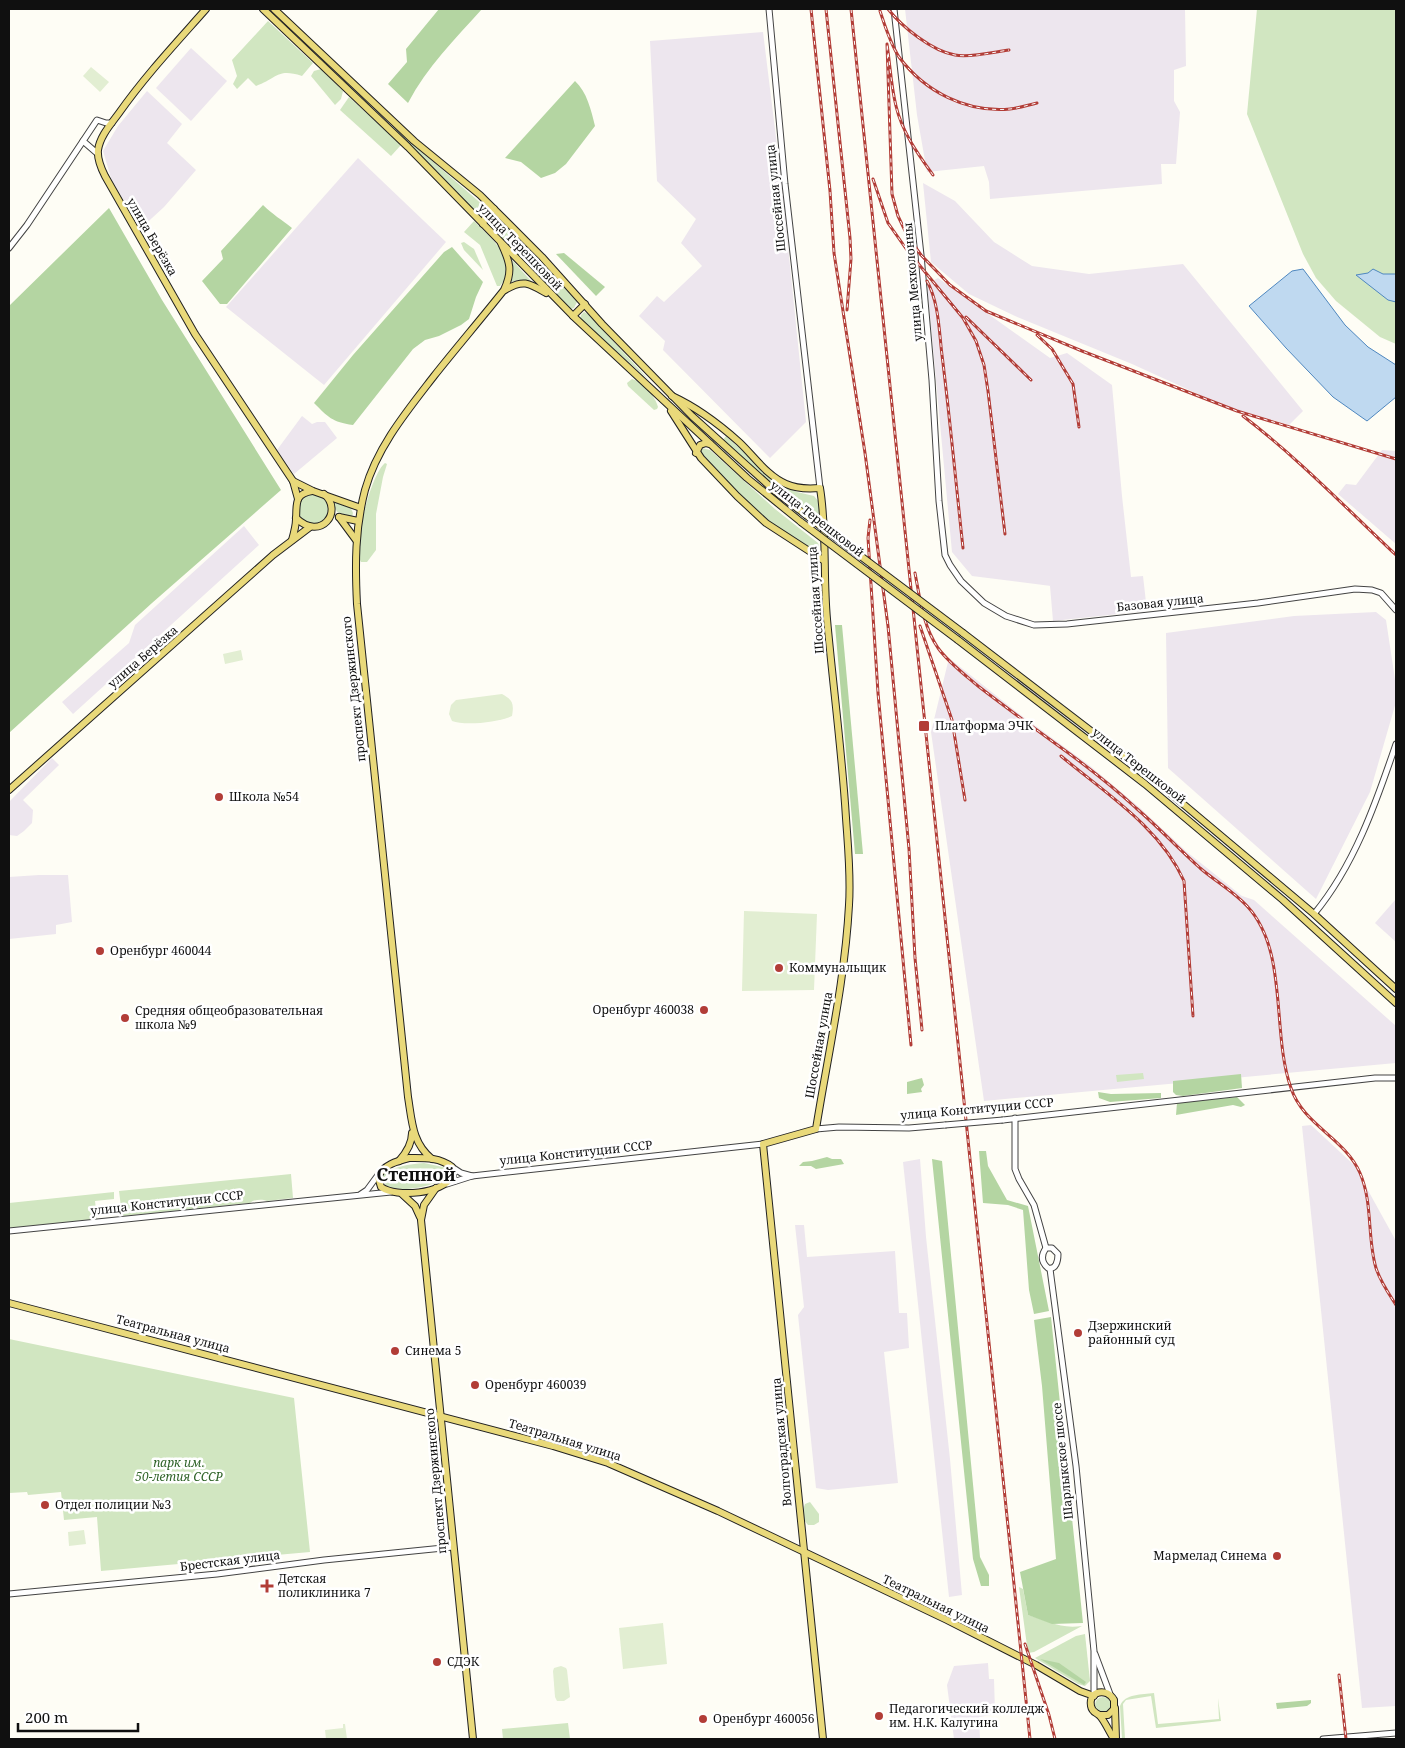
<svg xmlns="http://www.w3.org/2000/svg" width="1405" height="1748" font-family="'Noto Serif',serif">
	<rect width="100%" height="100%" fill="#fefdf5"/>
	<g fill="#ede6ee">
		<polygon points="905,9 1185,9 1186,66 1174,70 1174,101 1180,112 1176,164 1161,164 1162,184 990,199 989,182 984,166 927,172 917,115"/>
		<polygon points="763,32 781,178 806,422 770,458 663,350 665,341 639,316 657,296 664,302 702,266 681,243 696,219 657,181 650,41"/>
		<polygon points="191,48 227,81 191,121 156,88"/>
		<polygon points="147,91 182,124 167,143 196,170 164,207 140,229 111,178 103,151 118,126"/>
		<polygon points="358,158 446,242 324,385 226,307"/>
		<polygon points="923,183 955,201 994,242 1032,266 1089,274 1183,264 1303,411 1289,425 1222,405 1132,364 1015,316 969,294 931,262"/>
		<polygon points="938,278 1050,358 1067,353 1112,385 1122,496 1131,577 1143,576 1147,611 1053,621 1050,586 1051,586 972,576 952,552 927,284"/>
		<polygon points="302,416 312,424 317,422 325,422 337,438 294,474 277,450"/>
		<polygon points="1382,450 1396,451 1396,544 1338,494 1346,484 1356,485"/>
		<polygon points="244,526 259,545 73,714 62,702 129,643 135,625"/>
		<polygon points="1376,612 1386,620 1396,686 1396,702 1370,792 1316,899 1168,768 1166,633 1294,616"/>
		<polygon points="949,658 1018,713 1089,765 1139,807 1187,852 1242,896 1254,900 1396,1026 1396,1063 984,1101 931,732"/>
		<polygon points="52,758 59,765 23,800 33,810 32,823 24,831 17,836 9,835 9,802"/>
		<polygon points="39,875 68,875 72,922 56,925 56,934 9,939 10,913 9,911 9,877"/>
		<polygon points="1396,899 1396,942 1375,923"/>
		<polygon points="1311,1125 1354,1165 1396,1241 1396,1706 1362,1708 1302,1126"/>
		<polygon points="920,1159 926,1237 950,1459 962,1595 949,1597 903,1162"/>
		<polygon points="795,1225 804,1225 807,1257 895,1251 899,1313 907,1313 909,1348 884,1352 898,1483 828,1490 816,1488 798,1315 804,1307"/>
		<polygon points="988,1663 989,1679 994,1679 995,1712 991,1715 979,1717 980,1739 954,1739 947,1685 954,1666"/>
	</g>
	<g fill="#d1e6c1">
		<polygon points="1257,9 1396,9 1396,344 1380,337 1336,301 1316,278 1303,254 1247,114"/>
		<path d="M268 21 313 63 302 76C277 68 278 78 256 86L248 78 237 89 233 84 237 76 232 60Z"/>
		<polygon points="321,69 343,91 341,99 335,105 311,76 314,71"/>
		<polygon points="349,97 401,145 391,156 340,110"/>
		<polygon points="392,126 484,206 483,212 480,214 476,213"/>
		<polygon points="493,216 498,218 574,298 577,302 574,308 571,309 566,306 491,226 489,220"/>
		<path d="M474 221C487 234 512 254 506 275 506 279 502 283 500 286H497L480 245 464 232Z"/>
		<polygon points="464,242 474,249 483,270 464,250 461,243"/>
		<polygon points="512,260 532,282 518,280 511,282 513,268"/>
		<polygon points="584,312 588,314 649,380 580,319 581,315"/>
		<path d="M632 379C643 382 655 396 658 407L657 409 654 410 628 386 627 383Z"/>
		<polygon points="726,436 779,484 797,492 814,496 819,502 820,520 763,477 723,440"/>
		<polygon points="702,448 710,450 775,509 818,543 819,546 817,549 811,548 764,518 750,506 702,457 700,452"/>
		<path d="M385 463 387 464 383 477 376 514V550L367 562H361C352 547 371 474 385 463Z"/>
		<circle cx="313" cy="509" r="15"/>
		<polygon points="332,500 350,506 353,513 352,517 337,512"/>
		<polygon points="1143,1073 1144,1079 1117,1082 1116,1075"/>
		<path d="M424 1163 443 1167 447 1170V1177C434 1187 388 1197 380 1179L381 1174C395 1167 408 1164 424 1163Z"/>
		<path d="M291 1174 293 1198 267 1201C263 1199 254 1199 250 1203L125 1216 122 1215 119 1191Z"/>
		<polygon points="114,1192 114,1199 95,1201 97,1219 9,1228 9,1203"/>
		<polygon points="9,1339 294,1398 310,1552 101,1571 97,1517 64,1520 61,1492 28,1495 27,1492 9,1493"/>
		<polygon points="810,1502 819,1514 819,1522 814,1525 808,1525 804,1520 803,1510 805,1504"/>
		<path d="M1019 1587 1023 1589 1028 1615C1049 1621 1059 1629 1082 1626L1034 1652 1028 1653Z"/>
		<polygon points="1085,1634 1090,1681 1085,1686 1078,1684 1035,1658 1076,1636"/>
		<path d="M1154 1693 1158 1724 1219 1719 1218 1698 1221 1721 1156 1728 1151 1696 1126 1700 1123 1704 1125 1739H1122L1120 1706C1125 1693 1142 1695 1154 1693Z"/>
		<circle cx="1103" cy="1705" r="8"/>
		<polygon points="568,1723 570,1739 503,1739 502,1729"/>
	</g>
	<g fill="#b4d5a2">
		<path d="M439 9H482C455 39 427 67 408 103L388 84 407 62 406 49Z"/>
		<path d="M575 81C587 92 591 110 595 126L566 164 555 173 541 178 521 162 505 158Z"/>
		<path d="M263 205C272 214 282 220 292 228L227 304H220L202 281 223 259 221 251Z"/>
		<polygon points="109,208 162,300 281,490 152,603 9,733 9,306"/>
		<path d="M452 247 483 282 476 297 469 319 461 325 439 336 425 340 413 349 353 425C332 422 328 417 314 403L353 355 444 252Z"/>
		<polygon points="564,253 605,287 596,296 556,254"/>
		<polygon points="835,625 842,625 863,854 855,854"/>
		<polygon points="1241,1074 1242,1088 1183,1096 1176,1095 1173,1092 1173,1081"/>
		<polygon points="922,1078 924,1085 921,1089 922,1092 907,1094 907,1082"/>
		<polygon points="1098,1092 1111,1094 1161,1093 1161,1098 1110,1102 1099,1098"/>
		<polygon points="1237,1097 1245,1105 1241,1107 1233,1105 1176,1115 1177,1103"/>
		<polygon points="979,1151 986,1151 988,1166 1007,1200 1028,1206 1049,1311 1034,1314 1029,1290 1023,1210 1008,1205 983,1203"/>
		<polygon points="827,1157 832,1159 841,1159 844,1164 816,1169 811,1166 799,1166 803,1162 812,1161"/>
		<polygon points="932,1159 942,1161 980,1557 989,1575 989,1586 981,1586 973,1559"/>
		<polygon points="1051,1317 1083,1623 1052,1624 1028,1615 1020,1572 1056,1559 1042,1386 1034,1320"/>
		<polygon points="1040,1659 1059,1663 1086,1682 1084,1685"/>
		<polygon points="1311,1700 1311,1703 1307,1706 1277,1709 1276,1703"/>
	</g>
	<g fill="#e2eed2">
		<polygon points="91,67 109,82 100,92 83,76"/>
		<polygon points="241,650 243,660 225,664 223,654"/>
		<path d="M502 694C513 700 514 704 512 716 500 722 465 726 452 721L449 714 451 705 456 700Z"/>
		<polygon points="744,911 817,914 814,990 742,991"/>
		<polygon points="84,1530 86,1544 69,1546 68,1532"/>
		<polygon points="663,1623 667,1664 623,1669 619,1628"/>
		<polygon points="561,1666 566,1668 567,1670 570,1697 564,1701 557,1701 555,1697 553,1671 554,1668"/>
		<polygon points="343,1724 345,1724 347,1739 344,1738 326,1739 325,1730 343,1728 343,1732"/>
	</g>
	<g fill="#bfd9f0" stroke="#4e87bf">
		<polygon points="1303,269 1345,325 1368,347 1396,365 1396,397 1367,421 1333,397 1286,348 1249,306 1292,271"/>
		<polygon points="1373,269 1383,274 1396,274 1396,302 1388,300 1356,275 1368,273"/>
	</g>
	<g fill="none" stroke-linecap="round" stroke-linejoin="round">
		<g stroke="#434343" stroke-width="7">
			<g id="minor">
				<polyline points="769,9 785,184 820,488"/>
				<polyline points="894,9 921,255 932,380 939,501 945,555 950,565 961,581 984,603 1006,616 1034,625 1067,624 1258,603 1355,589 1372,590 1381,593 1396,610"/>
				<polyline points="98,154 83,141 97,120 106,123 112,123"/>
				<polyline points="9,248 27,225 83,141"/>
				<path d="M1314 914C1354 866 1376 803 1396 744"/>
				<polyline points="1015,1118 1015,1169 1019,1179 1034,1205 1046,1248"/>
				<polyline points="1003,1120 1375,1078 1396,1078"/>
				<polyline points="816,1129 839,1127 909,1128 945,1125"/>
				<polyline points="452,1167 461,1173 472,1176"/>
				<polyline points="447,1184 472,1176 763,1144"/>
				<polyline points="361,1194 367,1190 378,1175"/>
				<polyline points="9,1231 391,1192"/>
				<path d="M1046 1248H1052L1058 1254C1058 1261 1056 1270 1048 1268 1041 1262 1041 1255 1046 1248Z"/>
				<polyline points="1050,1269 1076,1466 1094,1651 1094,1696"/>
				<polyline points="9,1594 217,1574 324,1560 453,1547"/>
				<polyline points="1095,1654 1110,1694"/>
				<polyline points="1323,1739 1396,1733"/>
			</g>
		</g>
		<g stroke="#212121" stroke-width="8">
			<g id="major">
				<path d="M206 9C176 43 145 76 119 113 111 124 100 136 98 150 97 159 101 168 105 176L195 334 293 481 298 499"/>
				<polyline points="263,9 408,147 573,316 747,478 801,522"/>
				<polyline points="274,9 414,141 480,195 542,257 602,324 692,416 775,491 806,515"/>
				<polyline points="483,224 486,215 494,209"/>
				<path d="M505 290C523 279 529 283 546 293"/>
				<polyline points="573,316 585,304"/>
				<path d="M672 396C696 407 720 425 739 442 754 456 767 476 786 484 797 489 809 489 820 488 827 531 823 575 827 619 833 686 842 752 846 818 848 847 851 876 849 905 845 980 828 1054 816 1129L763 1144 823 1739"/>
				<polyline points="671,411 701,458 737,496 766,523 823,560"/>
				<polyline points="696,453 700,445 706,443 710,444"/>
				<polyline points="293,481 313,491 361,508"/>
				<polyline points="339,517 356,540"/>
				<polyline points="339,517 358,521"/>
				<path d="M296 518C321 542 344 511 324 494"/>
				<path d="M292 540C294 533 296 526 296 519 297 504 294 494 312 491"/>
				<polyline points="963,633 1151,777 1314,914 1396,989"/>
				<polyline points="958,640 1145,784 1283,900 1396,1003"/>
				<polyline points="9,790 273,555 310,527"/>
				<path d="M409 1158C424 1158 439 1157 452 1167L453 1176C442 1194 397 1198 381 1187L378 1177C383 1165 397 1161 409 1158Z"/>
				<path d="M432 1159C412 1143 412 1121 408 1097L357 604C355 565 355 528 365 490 377 447 407 411 434 376 457 347 481 319 504 290 513 271 510 262 501 243"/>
				<path d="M399 1161C406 1153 412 1144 412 1133"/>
				<polyline points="436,1188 424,1205 421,1220 473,1739"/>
				<polyline points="402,1194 415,1206 420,1217"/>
				<polyline points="9,1303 553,1446 608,1463 718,1511 947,1620 1036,1665 1080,1691 1094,1696"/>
				<polyline points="1115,1708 1116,1739"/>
				<path d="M1099 1715H1108L1114 1709V1700C1107 1687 1088 1691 1091 1706 1092 1712 1095 1712 1099 1715 1105 1721 1109 1732 1114 1739"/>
			</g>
		</g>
		<use href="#minor" stroke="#fff" stroke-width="5"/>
		<use href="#major" stroke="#e9d97a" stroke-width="6"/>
		<g stroke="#b23d37" stroke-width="3">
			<g id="rail">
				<polyline points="811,9 830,191 834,253 865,453 888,626 909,849 915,958 922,1030"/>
				<polyline points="826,9 850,238 851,259 847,310"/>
				<polyline points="851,9 1030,1739"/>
				<path d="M888 9C902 27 932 51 955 55 970 58 994 52 1009 50"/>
				<path d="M880 11C885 26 890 43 899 57 925 92 967 113 1010 109 1019 108 1028 105 1037 103"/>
				<path d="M933 175C918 154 902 132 896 106 891 86 890 64 887 44L892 194 898 216 908 237 921 255 950 285 986 311 1082 351 1237 411 1396 459"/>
				<polyline points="873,179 888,223 907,250 963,318 976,341 984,365 988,391 1005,534"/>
				<path d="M927 281C939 303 939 331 942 355 950 419 956 484 963 548"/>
				<polyline points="966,317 1031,380"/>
				<polyline points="1037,335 1052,349 1073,384 1079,427"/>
				<path d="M1243 416C1297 457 1346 508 1396 555"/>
				<polyline points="870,520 868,538 878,693 911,1045"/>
				<path d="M915 573C920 599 923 626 938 648 949 663 964 674 978 686 1004 706 1030 725 1056 744 1084 764 1111 785 1136 808 1158 827 1178 848 1200 868 1215 881 1233 891 1247 906 1289 951 1271 1032 1291 1088 1303 1125 1345 1138 1360 1173 1373 1203 1367 1238 1376 1268 1380 1281 1389 1294 1396 1305"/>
				<polyline points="920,626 952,720 965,800"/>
				<path d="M1061 756C1105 793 1160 827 1184 881L1193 1016"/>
				<polyline points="1025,1644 1049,1715 1055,1739"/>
				<polyline points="1339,1675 1346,1739"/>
			</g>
		</g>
		<use href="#rail" stroke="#fff" stroke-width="1" stroke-dasharray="4" stroke-linecap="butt"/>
		<g stroke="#434343" stroke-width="7" stroke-linecap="butt">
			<polyline id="minor-bridge" points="945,1125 1003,1120"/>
		</g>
		<g stroke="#212121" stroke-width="8" stroke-linecap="butt">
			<g id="major-bridge">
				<polyline points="806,515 963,633"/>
				<polyline points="801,522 958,640"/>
			</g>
		</g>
		<use href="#minor-bridge" stroke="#fff" stroke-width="5"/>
		<use href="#major-bridge" stroke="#e9d97a" stroke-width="6"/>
	</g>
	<g fill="#b23d37" stroke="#fff" stroke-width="2">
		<rect x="918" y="720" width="12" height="12" rx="2.5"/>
		<circle cx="219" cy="797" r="5"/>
		<circle cx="100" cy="951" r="5"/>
		<circle cx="779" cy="968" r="5"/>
		<circle cx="704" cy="1010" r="5"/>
		<circle cx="125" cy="1018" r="5"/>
		<circle cx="1078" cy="1333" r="5"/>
		<circle cx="395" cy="1351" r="5"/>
		<circle cx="475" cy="1385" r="5"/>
		<circle cx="45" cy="1505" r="5"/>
		<circle cx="1277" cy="1556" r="5"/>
		<path d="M264.5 1578.5h5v5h5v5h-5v5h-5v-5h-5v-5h5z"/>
		<circle cx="437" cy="1662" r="5"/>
		<circle cx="879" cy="1716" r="5"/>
		<circle cx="703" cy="1719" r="5"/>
	</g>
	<g text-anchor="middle" stroke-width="5" stroke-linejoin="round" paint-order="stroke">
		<g font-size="12" fill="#101010" stroke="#fff">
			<text transform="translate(776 198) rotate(-96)" y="4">Шоссейная улица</text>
			<text transform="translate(152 237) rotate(60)" y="4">улица Берёзка</text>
			<text transform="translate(520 247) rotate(46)" y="4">улица Терешковой</text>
			<text transform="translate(913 282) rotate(-95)" y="4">улица Мехколонны</text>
			<text transform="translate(817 519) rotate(38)" y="4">улица Терешковой</text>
			<text transform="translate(816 600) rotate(-94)" y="4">Шоссейная улица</text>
			<text transform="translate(1160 603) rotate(-6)" y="4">Базовая улица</text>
			<text transform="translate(143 657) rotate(-41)" y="4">улица Берёзка</text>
			<text transform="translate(354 689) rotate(-96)" y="4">проспект Дзержинского</text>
			<text transform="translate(1139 766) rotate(38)" y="4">улица Терешковой</text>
			<text transform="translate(819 1045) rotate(-80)" y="4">Шоссейная улица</text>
			<text transform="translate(977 1109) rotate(-5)" y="4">улица Конституции СССР</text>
			<text transform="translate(576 1153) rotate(-6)" y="4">улица Конституции СССР</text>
			<text transform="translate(167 1203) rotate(-6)" y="4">улица Конституции СССР</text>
			<text transform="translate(173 1334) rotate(15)" y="4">Театральная улица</text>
			<text transform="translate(565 1440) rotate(17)" y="4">Театральная улица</text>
			<text transform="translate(782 1442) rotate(-95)" y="4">Волгоградская улица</text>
			<text transform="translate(1063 1461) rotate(-96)" y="4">Шарлыкское шоссе</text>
			<text transform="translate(436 1481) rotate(-95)" y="4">проспект Дзержинского</text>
			<text transform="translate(230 1561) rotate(-7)" y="4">Брестская улица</text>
			<text transform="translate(936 1604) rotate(26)" y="4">Театральная улица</text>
		</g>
		<g font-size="12" fill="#101010" stroke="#fff" text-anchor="start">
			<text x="935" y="730">Платформа ЭЧК</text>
			<text x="229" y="801">Школа №54</text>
			<text x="110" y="955">Оренбург 460044</text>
			<text x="789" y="972">Коммунальщик</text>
			<text x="694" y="1014" text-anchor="end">Оренбург 460038</text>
			<text x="135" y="1015">Средняя общеобразовательная<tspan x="135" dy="14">школа №9</tspan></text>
			<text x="1088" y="1330">Дзержинский<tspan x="1088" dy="14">районный суд</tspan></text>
			<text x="405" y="1355">Синема 5</text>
			<text x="485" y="1389">Оренбург 460039</text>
			<text x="55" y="1509">Отдел полиции №3</text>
			<text x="1267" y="1560" text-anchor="end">Мармелад Синема</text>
			<text x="278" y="1583">Детская<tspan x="278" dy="14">поликлиника 7</tspan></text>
			<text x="447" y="1666">СДЭК</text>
			<text x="889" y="1713">Педагогический колледж<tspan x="889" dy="14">им. Н.К. Калугина</tspan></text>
			<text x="713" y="1723">Оренбург 460056</text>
		</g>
		<g font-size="12" font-style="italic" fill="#2e6227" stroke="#fff">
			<text x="179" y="1467">парк им.<tspan x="179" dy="14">50-летия СССР</tspan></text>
		</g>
		<g font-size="18" font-weight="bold" fill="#101010" stroke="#fff">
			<text x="416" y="1181">Степной</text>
		</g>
	</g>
	<rect width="1405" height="1748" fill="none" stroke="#101010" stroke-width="20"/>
	<path d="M18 1723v8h120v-8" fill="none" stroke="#101010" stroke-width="2.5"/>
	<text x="25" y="1723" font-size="15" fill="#101010" stroke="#ffffff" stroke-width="4" paint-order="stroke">200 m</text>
</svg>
